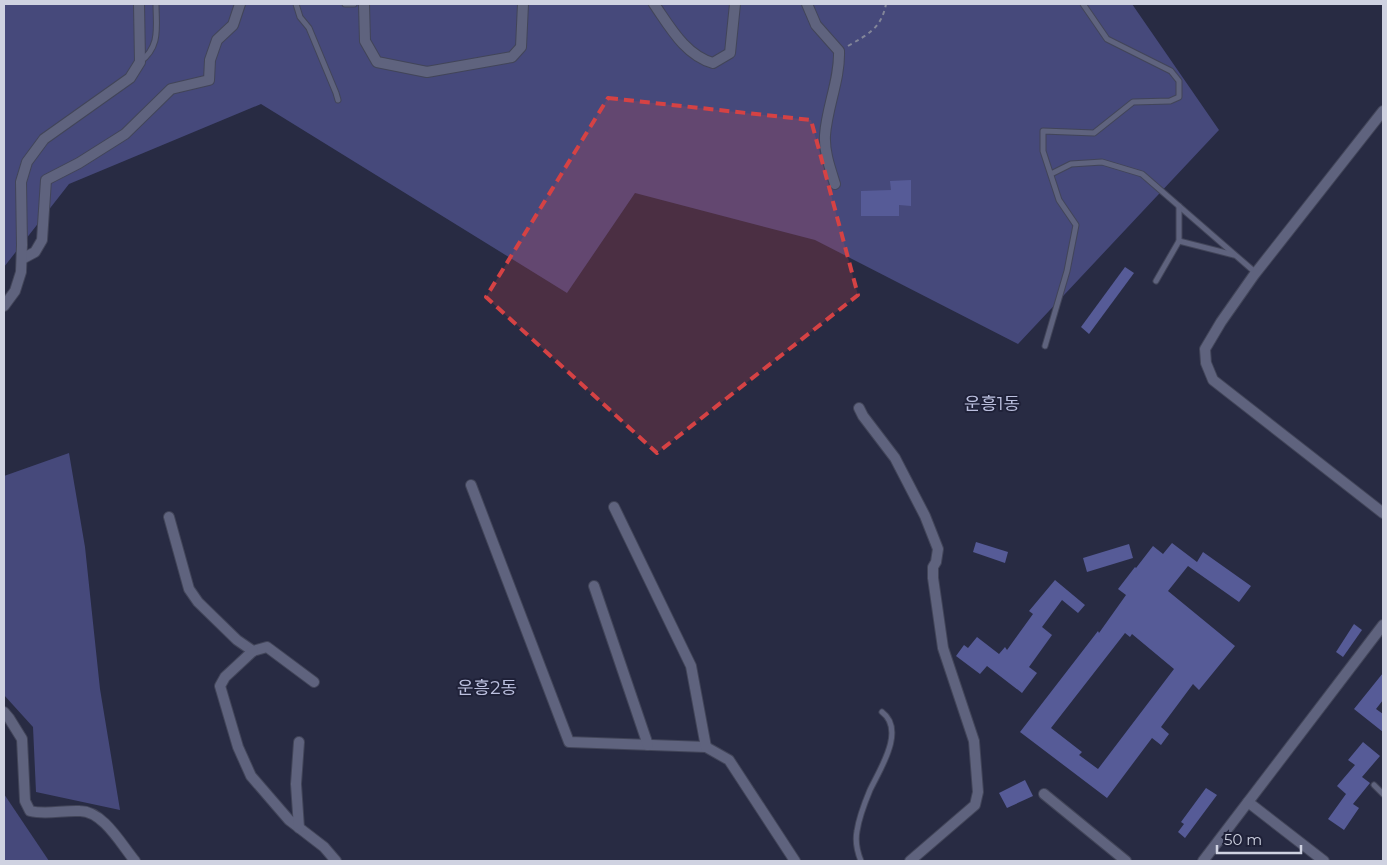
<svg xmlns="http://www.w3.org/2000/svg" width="1387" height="865" font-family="Montserrat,'Noto Sans KR',sans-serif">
	<rect width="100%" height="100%" fill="#282b43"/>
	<g fill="#46497b">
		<polygon points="4,4 1132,4 1219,130 1018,344 815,240 635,193 567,293 261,104 69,184 4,267"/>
		<polygon points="69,453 85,547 100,689 120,810 36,792 33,727 4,695 4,476"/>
		<polygon points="4,794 49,861 4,861"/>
	</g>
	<g fill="#565b97" fill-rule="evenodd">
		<polygon points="911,180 911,206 899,205 899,216 861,216 861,191 891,190 890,181"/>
		<polygon points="1125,267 1134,273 1089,334 1081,327"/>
		<polygon points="976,542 1008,552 1005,563 973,552"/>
		<path d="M1172 543 1197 562 1203 552 1251 586 1239 602 1188 566 1168 591 1235 646 1199 690 1193 684 1161 727 1169 734 1161 745 1152 738 1107 798 1020 732 1098 631 1099 633 1126 595 1118 589 1135 567 1136 568 1153 546 1163 554ZM1125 633 1130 637 1132 634 1174 669 1098 769 1079 755 1082 752 1051 728Z"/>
		<polygon points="1129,544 1133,558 1087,572 1083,558"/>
		<polygon points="1055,580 1085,605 1078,613 1062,600 1042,627 1052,635 1029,667 1037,673 1022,693 987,666 980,674 956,656 964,645 968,648 977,637 999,654 1005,647 1007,650 1033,614 1029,611"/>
		<polygon points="1354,624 1362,630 1343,657 1336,652"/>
		<polygon points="1383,673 1383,700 1376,709 1383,714 1383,732 1354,709"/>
		<polygon points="1363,742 1380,756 1362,777 1370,783 1353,804 1359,808 1344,830 1328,819 1346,794 1337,786 1355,765 1348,760"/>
		<polygon points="1025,780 1033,796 1007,808 999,793"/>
		<polygon points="1206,788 1217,795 1185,838 1178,832 1184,824 1181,822"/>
	</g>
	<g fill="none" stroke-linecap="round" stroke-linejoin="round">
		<g stroke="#424559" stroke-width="7">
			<g id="lane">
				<polyline points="296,4 300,17 309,28 336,93 338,100"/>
				<polyline points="345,4 354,4"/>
				<path d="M140 62C161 46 156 27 156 4"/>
				<polyline points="1051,174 1071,164 1102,162 1142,174 1256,273"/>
				<polyline points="1179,241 1234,255"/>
				<polyline points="1156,281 1179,241 1179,206"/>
				<polyline points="1045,346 1067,271 1076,225 1059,200 1043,151 1043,131 1094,133 1133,102 1170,101 1179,97 1179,81 1171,71 1107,39 1083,4"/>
				<polyline points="1374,785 1383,794"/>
				<path d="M861 861C857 851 855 841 857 831 859 817 865 802 870 790 880 769 906 730 882 712"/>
			</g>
		</g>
		<g stroke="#424559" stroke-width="12">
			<g id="street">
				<polyline points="364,4 365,41 377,62 427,72 512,57 521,47 523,4"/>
				<path d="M654 4C670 27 685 55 713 63L730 53 735 4"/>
				<path d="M807 4 816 25 839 51C840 79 827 107 825 135 824 152 830 168 835 184"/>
				<polyline points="1383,111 1254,275 1221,322 1205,349 1206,363 1213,380 1383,513"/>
				<polyline points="22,259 35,252 42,240 46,180 79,163 125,134 171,89 209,80 210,60 217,40 233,25 240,4"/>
				<polyline points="4,306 15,291 21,272 22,245 21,182 27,162 44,139 130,78 140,62 139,4"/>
				<polyline points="859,408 863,416 895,458 925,516 938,549 936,562 933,567 933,578 943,648 974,741 978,792 975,805 910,861"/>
				<polyline points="471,485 569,742 706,747 729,760 795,861"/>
				<polyline points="614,507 691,666 706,747"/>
				<polyline points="169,517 189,589 198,602 237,640 253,651 267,647 314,682"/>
				<polyline points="594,586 648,745"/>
				<polyline points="253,651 225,677 220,686 238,747 251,776 289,820 324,847 336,861"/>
				<path d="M4 712 9 718 22 739 25 801 30 811C47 815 62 810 80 811 103 811 121 844 135 861"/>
				<polyline points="1044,794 1126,861"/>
				<polyline points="1248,802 1324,861"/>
				<polyline points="299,828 296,784 299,742"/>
				<polyline points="1203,861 1383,625"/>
			</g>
		</g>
		<path stroke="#838699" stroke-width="2" stroke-dasharray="4 4" stroke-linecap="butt" d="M848 46C868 34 881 29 886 4"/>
		<use href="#lane" stroke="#5f637e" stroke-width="5"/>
		<use href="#street" stroke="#5f637e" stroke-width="10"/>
	</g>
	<path fill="#d54244" fill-opacity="0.2" stroke="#d54244" stroke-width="4" stroke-dasharray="10 6" stroke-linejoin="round" d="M608 98 811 120 858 295 657 453 486 297Z"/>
	<g text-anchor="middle" stroke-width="4" stroke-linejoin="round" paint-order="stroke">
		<g font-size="18" fill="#bcc0df" stroke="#1f2138">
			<text x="992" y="410">운흥1동</text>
			<text x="487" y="694">운흥2동</text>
		</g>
	</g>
	<rect width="1387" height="865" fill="none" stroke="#cfd2e1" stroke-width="10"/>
	<path d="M1217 845v8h84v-8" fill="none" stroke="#cfd2e1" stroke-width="2.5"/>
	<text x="1224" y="845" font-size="15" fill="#cfd2e1" stroke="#1f2138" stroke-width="4" paint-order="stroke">50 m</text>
</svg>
